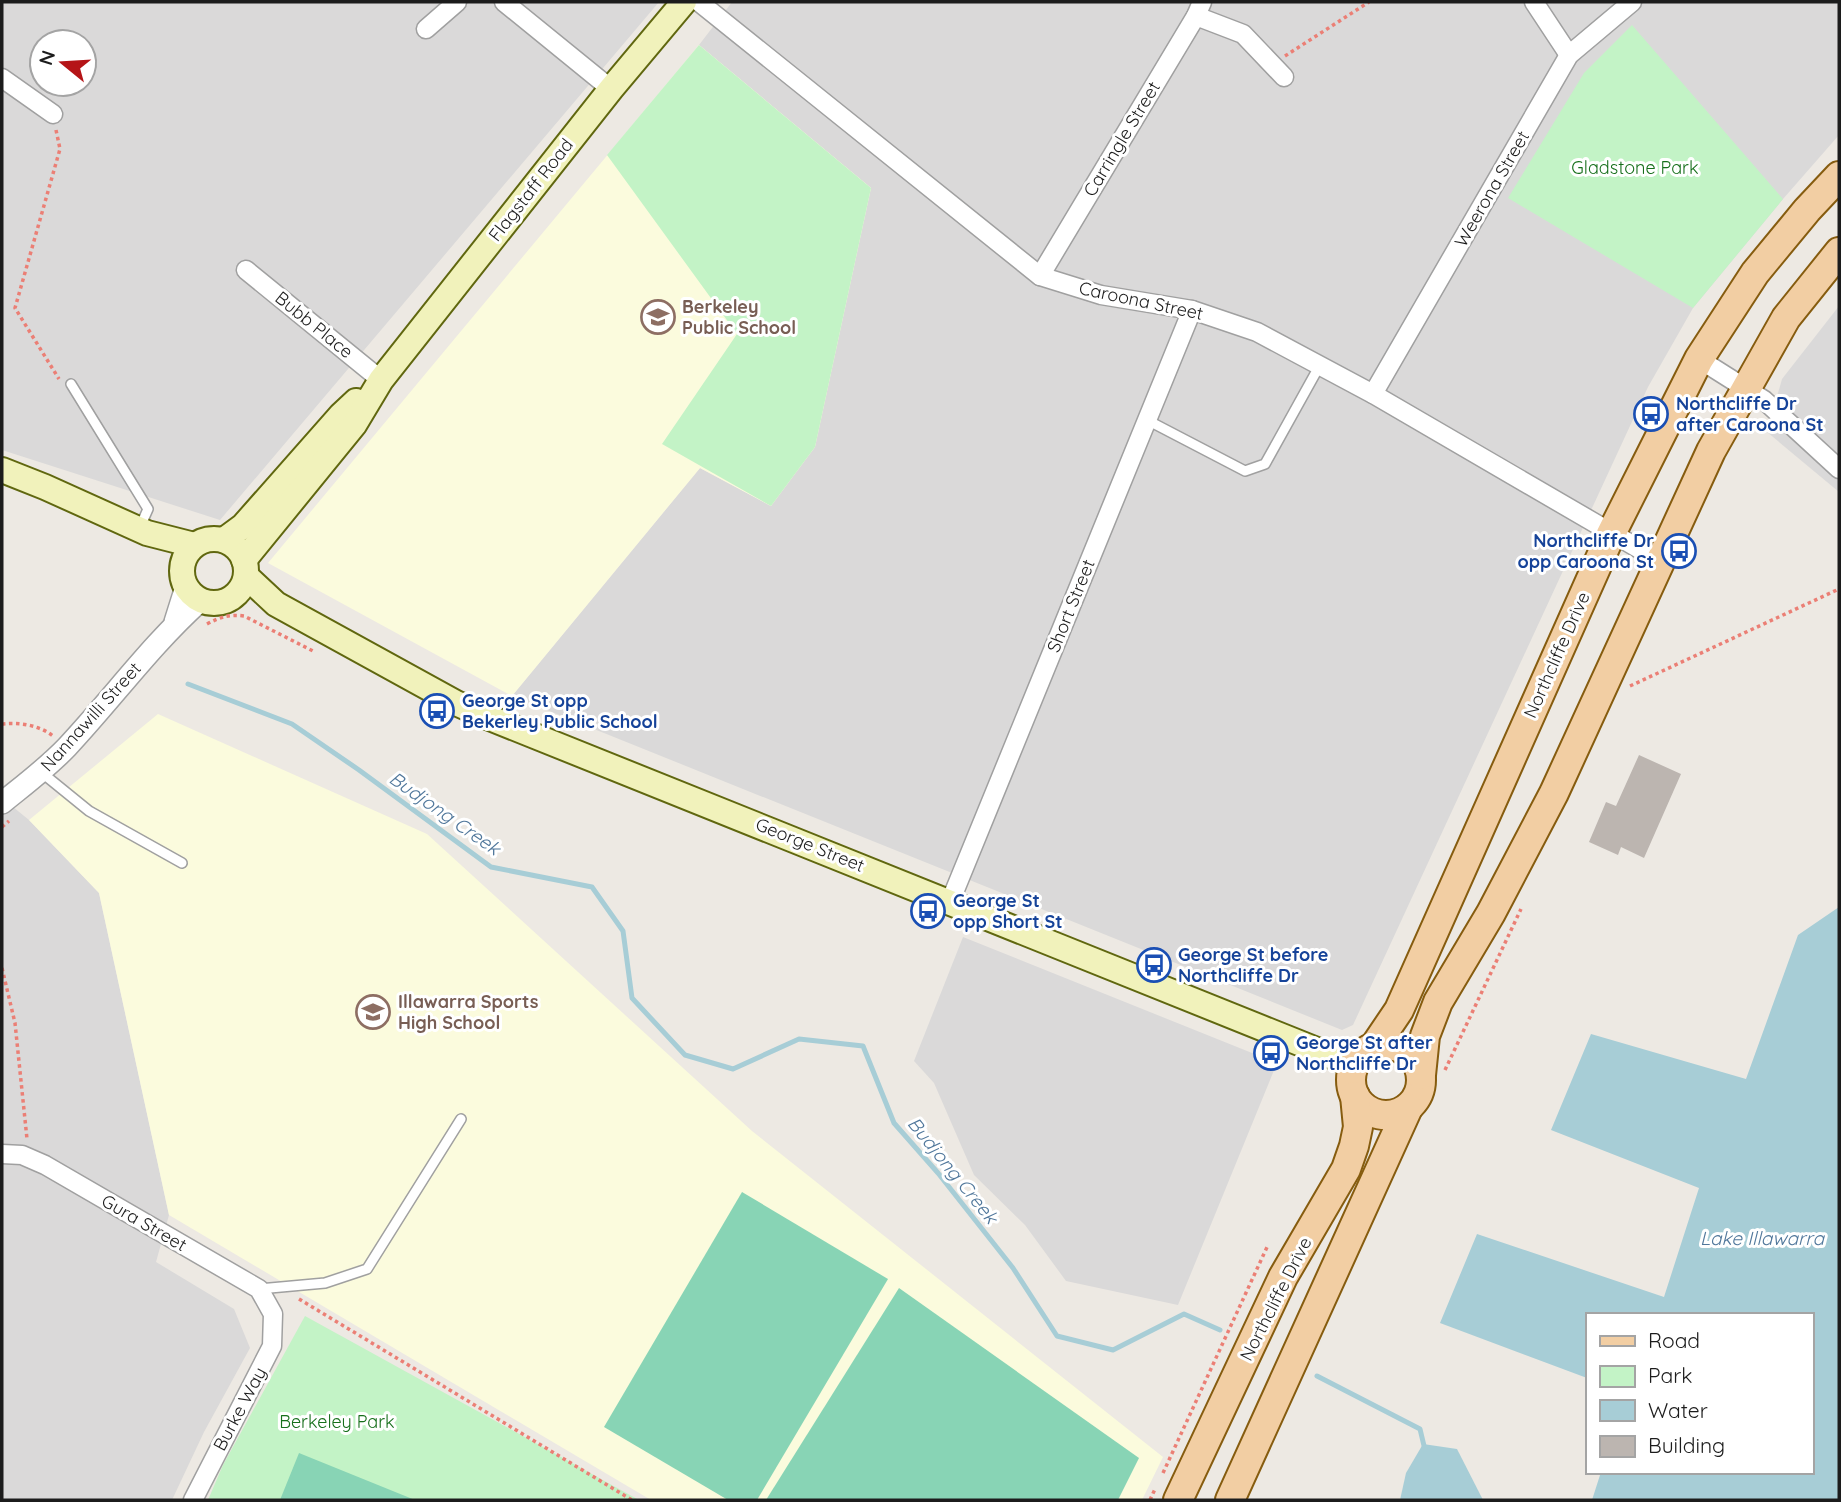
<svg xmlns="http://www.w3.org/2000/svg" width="1841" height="1502" font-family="Quicksand,sans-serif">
	<rect width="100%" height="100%" fill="#ede9e3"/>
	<g fill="#dad9d9" fill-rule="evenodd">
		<path d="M2 2H659L220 520 2 450ZM42 42H84V84H42Z"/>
		<polygon points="732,2 1839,2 1839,135 1783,199 1693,308 1648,387 1353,1025 1342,1030 512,696 700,468 771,506 871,188 699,45"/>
		<polygon points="1839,306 1839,492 1767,432 1782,379"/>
		<polygon points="2,798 29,820 99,893 169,1215 156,1262 234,1309 250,1348 204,1432 172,1500 2,1500"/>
		<polygon points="963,937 1277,1063 1178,1305 1066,1281 1025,1225 974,1175 934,1083 914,1061"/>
	</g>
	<g fill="#fbfbdd">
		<polygon points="699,45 871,188 815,447 771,506 700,468 512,696 268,563"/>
		<polygon points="158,714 427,834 752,1131 1163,1457 1142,1500 651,1500 169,1215 99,893 29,820"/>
	</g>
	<g fill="#c3f3c6">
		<polygon points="1632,25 1783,199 1693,308 1508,198 1584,73"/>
		<polygon points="699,45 871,188 815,447 771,506 662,444 737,334 607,155"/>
		<polygon points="305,1316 639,1500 208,1500 223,1465"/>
	</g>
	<g fill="#88d4b5">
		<polygon points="742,1192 888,1279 757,1500 728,1500 604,1427"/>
		<polygon points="899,1288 1139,1458 1118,1500 766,1500"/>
		<polygon points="299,1453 415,1500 280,1500"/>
	</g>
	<g fill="#a7cdd6">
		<polygon points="1839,907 1839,1500 1592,1500 1601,1472 1811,1472 1811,1315 1587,1315 1587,1378 1440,1323 1477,1234 1664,1297 1699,1188 1551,1130 1591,1034 1746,1079 1798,935"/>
		<polygon points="1423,1444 1457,1449 1483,1500 1400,1500 1406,1473"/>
	</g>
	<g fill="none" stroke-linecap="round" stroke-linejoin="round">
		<g stroke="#a7cdd6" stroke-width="5">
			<polyline points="188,684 292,724 359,770 491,867 592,887 623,931 632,998 685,1055 733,1069 799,1039 863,1046 894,1123 938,1173 1013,1268 1057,1336 1113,1350 1184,1314 1220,1330"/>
			<polyline points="1317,1376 1420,1429 1425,1450"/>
		</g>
	</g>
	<polygon fill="#bcb5b0" points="1639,755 1681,774 1644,858 1621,847 1618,855 1589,842 1606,802 1616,806"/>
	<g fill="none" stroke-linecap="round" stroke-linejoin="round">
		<g stroke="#a0a0a0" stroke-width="12">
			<g id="service">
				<polyline points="71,384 148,509 140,527"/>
				<polyline points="1147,420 1245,471 1265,464 1320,365"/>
				<polyline points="41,772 89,811 182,863"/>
				<polyline points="259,1289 325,1283 367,1269 461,1119"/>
			</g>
		</g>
		<g stroke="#a0a0a0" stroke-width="21">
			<g id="minor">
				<polyline points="504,2 611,89"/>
				<polyline points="699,2 1040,276 1101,295 1192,310 1257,332 1373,394 1660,561"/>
				<polyline points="1534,2 1569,55"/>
				<polyline points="1196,16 1243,34 1284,77"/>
				<polyline points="426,29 457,2"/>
				<polyline points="2,78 53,114"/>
				<polyline points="246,270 381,380"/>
				<polyline points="1040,276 1196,16 1202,2"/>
				<polyline points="1699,359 1764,400 1839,469"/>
				<polyline points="1373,394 1569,55 1632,2"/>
				<polyline points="950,902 1192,310"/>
				<polyline points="2,1154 22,1155 45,1165 259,1289 273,1314 272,1346 193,1500"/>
			</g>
		</g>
		<g stroke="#a0a0a0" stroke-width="24">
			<g id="tertiary">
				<polyline points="175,622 186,587"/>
				<path d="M2 803C24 785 47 768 67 747 112 699 151 645 200 601"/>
			</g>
		</g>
		<g stroke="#60670f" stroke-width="28">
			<g id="secondary">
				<polyline points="2,470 45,487 147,533 194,545"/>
				<circle cx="214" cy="571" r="32"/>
				<polyline points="224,540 243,526 341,415 356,401"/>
				<polyline points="244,560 354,425 381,380 611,89 684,2"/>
				<polyline points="246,576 276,604 456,703 485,716 1354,1065"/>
			</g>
		</g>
		<g stroke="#865c0f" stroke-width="32">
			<g id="primary">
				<circle cx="1386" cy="1080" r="35"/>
				<polyline points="1374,1047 1399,1010 1611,534 1699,359 1755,273 1807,210 1839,176"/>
				<polyline points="1421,1075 1425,1036 1438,1002 1491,913 1554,793 1711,451 1786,318 1839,252"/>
				<polyline points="1178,1500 1283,1277 1346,1169 1354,1146 1358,1127 1355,1096"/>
				<polyline points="1230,1500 1408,1108"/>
			</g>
		</g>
		<g stroke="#eb7f75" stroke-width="3.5" stroke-dasharray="3.5 3.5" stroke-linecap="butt">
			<polyline points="1285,56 1369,2"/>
			<polyline points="56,130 60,149 15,308 59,379"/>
			<path d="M207 624C220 617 230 614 244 616L315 652"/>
			<polyline points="1630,686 1839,589"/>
			<path d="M2 724C19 722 39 725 53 736"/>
			<polyline points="2,827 9,821"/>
			<polyline points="2,968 15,1023 27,1139"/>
			<polyline points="1445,1070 1521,909"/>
			<polyline points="299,1299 632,1500"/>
			<polyline points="1163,1473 1268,1245"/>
			<polyline points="1150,1500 1155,1489"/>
		</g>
		<use href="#service" stroke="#fff" stroke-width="9"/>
		<use href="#minor" stroke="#fff" stroke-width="18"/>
		<use href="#tertiary" stroke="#fff" stroke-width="21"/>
		<use href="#secondary" stroke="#f1f2bb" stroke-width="24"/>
		<use href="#primary" stroke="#f2cea3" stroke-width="28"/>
	</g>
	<defs>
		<g id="school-ring" transform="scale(1.75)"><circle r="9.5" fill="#fff" stroke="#8d6e63" stroke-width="1.5"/><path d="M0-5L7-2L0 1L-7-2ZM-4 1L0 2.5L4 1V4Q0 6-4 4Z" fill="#8d6e63"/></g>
		<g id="bus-ring" transform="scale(1.75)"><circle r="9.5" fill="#fff" stroke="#1a4fb4" stroke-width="1.5"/><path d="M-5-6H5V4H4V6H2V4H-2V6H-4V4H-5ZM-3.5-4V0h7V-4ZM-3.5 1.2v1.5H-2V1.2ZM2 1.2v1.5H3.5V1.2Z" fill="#1a4fb4"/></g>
	</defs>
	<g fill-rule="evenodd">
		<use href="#school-ring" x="658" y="317"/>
		<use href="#bus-ring" x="1651" y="414"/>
		<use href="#bus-ring" x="1679" y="551"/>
		<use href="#bus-ring" x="437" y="711"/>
		<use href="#bus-ring" x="928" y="911"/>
		<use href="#bus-ring" x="1154" y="965"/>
		<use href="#school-ring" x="373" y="1012"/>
		<use href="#bus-ring" x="1271" y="1053"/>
	</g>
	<g text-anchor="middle" stroke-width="6" stroke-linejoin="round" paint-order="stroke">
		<g font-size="18" fill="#1c1c1c" stroke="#fff">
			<text transform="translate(1122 139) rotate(-59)" y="6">Carringle Street</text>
			<text transform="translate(1492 189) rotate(-60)" y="6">Weerona Street</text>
			<text transform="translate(531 190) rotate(-52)" y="6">Flagstaff Road</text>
			<text transform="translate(1141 301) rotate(12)" y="6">Caroona Street</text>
			<text transform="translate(314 325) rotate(39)" y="6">Bubb Place</text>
			<text transform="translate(1071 606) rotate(-68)" y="6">Short Street</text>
			<text transform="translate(1557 655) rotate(-66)" y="6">Northcliffe Drive</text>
			<text transform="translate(91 717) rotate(-48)" y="6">Nannawilli Street</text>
			<text transform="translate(810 845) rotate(22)" y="6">George Street</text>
			<text transform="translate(144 1223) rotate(30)" y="6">Gura Street</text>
			<text transform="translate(1276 1299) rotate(-63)" y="6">Northcliffe Drive</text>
			<text transform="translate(240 1409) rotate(-62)" y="6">Burke Way</text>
		</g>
		<g font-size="18" fill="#166f1b" stroke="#fff">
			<text x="1635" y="174">Gladstone Park</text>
			<text x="337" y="1428">Berkeley Park</text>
		</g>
		<g font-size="18" font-weight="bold" fill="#785e54" stroke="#fff" text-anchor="start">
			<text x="682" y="313">Berkeley<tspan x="682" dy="21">Public School</tspan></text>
			<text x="398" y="1008">Illawarra Sports<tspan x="398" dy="21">High School</tspan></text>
		</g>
		<g font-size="18" font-weight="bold" fill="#164399" stroke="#fff" text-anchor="start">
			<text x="1676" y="410">Northcliffe Dr<tspan x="1676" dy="21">after Caroona St</tspan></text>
			<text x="1654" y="547" text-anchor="end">Northcliffe Dr<tspan x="1654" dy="21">opp Caroona St</tspan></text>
			<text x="462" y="707">George St opp<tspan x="462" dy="21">Bekerley Public School</tspan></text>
			<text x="953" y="907">George St<tspan x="953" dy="21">opp Short St</tspan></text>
			<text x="1178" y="961">George St before<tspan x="1178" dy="21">Northcliffe Dr</tspan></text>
			<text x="1296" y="1049">George St after<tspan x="1296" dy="21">Northcliffe Dr</tspan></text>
		</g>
		<g font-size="19" font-style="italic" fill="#50779b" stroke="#fff">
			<text transform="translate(445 813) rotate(35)" y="7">Budjong Creek</text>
			<text transform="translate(953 1170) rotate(51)" y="7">Budjong Creek</text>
			<text x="1762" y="1245">Lake Illawarra</text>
		</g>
	</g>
	<rect width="1841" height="1502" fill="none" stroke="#1c1c1c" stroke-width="7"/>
	<rect x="1586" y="1313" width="228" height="161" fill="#ffffff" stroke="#a4a4a4" stroke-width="2"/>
	<rect x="1600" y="1336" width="35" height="10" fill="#f2cea3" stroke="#a4a4a4" stroke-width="2"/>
	<text x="1648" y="1348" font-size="21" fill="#1c1c1c">Road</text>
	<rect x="1600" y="1366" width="35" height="21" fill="#c3f3c6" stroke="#a4a4a4" stroke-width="2"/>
	<text x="1648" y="1383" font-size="21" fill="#1c1c1c">Park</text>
	<rect x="1600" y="1400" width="35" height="21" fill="#a7cdd6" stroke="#a4a4a4" stroke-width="2"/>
	<text x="1648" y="1418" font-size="21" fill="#1c1c1c">Water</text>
	<rect x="1600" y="1436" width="35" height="21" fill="#bcb5b0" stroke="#a4a4a4" stroke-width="2"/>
	<text x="1648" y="1453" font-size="21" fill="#1c1c1c">Building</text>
	<g transform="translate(63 63) rotate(288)"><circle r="33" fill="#ffffff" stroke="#a4a4a4" stroke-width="2"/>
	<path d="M0-5L12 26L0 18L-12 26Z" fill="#b51417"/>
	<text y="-10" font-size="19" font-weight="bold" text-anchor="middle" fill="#1c1c1c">N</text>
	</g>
</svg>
